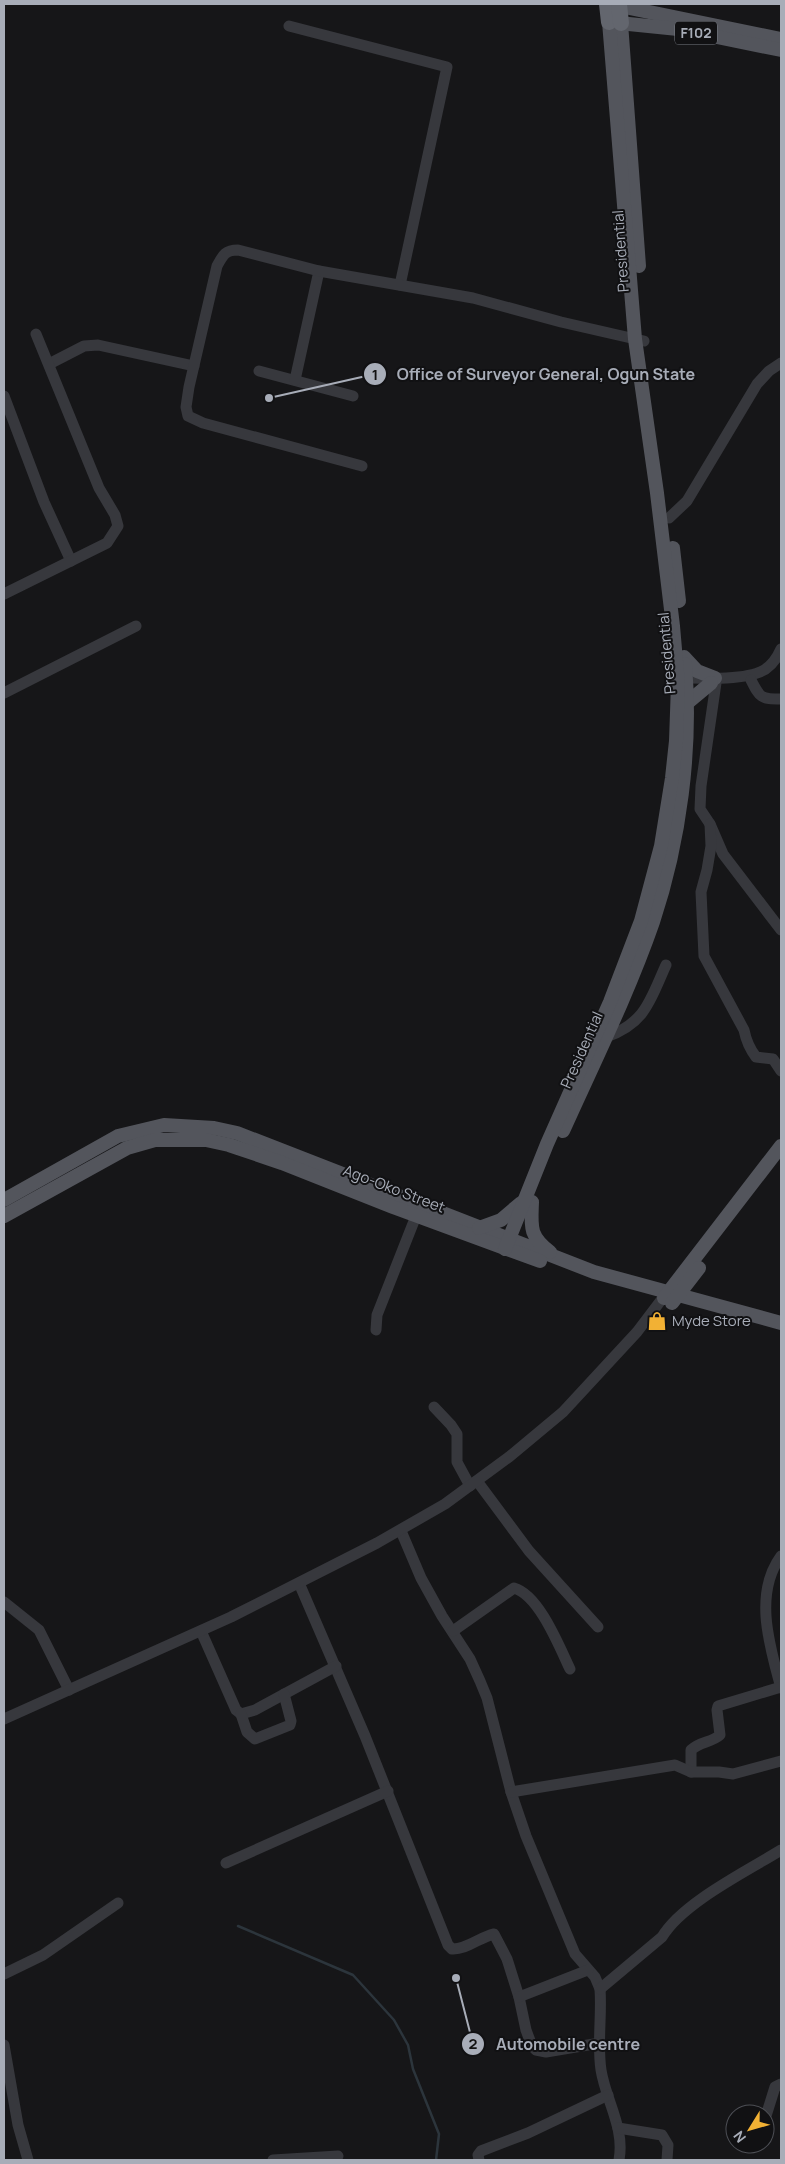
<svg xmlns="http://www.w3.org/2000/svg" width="785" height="2164" font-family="Manrope,sans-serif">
	<rect width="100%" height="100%" fill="#161618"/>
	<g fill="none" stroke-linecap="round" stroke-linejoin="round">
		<polyline stroke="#2c353c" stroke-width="2.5" points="238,1926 353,1975 394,2020 408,2045 413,2069 439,2134 436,2160"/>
		<g stroke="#37383d" stroke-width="11">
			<polyline points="289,26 447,67 400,285"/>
			<polyline points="49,364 84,346 98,345 194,366"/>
			<polyline points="259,371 353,396"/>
			<polyline points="295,380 319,271"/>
			<polyline points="4,396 44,502 71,561"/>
			<path d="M362 466 203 423 188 416 186 407 189 387 217 266C223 255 225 250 238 250L319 271 473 298 561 322 644 341"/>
			<polyline points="669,518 687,501 757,384 769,371 781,363"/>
			<polyline points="4,594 107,543 118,526 115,515 99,488 36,334"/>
			<path d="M677 677C698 679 742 680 760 672 770 668 777 658 781 649"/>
			<path d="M751 680C760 698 761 699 781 699"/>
			<polyline points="716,683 701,786 700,809 710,824 723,854 781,930"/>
			<polyline points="4,693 136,626"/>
			<path d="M710 824 711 846 707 870 701 892 704 956 744 1030C746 1040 749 1048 756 1057L773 1059 781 1071"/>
			<path d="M606 1037C646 1023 650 1000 666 965"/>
			<polyline points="376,1330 377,1315 416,1216"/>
			<polyline points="434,1407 451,1425 457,1434 457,1462 470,1486"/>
			<polyline points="477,1481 529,1551 598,1627"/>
			<path d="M401 1531 421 1578 442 1616 470 1659 480 1681 487 1698 511 1792 526 1836 575 1954 595 1977 600 1989C602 2016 597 2044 601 2070 606 2101 625 2128 619 2160"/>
			<path d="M781 1556C753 1594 770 1647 781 1688"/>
			<path d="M299 1583 365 1736 448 1945 452 1949C466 1950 480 1937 494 1934L507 1959 519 1997 526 2030 532 2046 536 2050 546 2052 600 2043"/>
			<polyline points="4,1602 39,1630 69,1690"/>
			<polyline points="201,1631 236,1710 241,1714 255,1710 336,1666"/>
			<path d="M453 1631 514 1588C539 1595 559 1646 570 1669"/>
			<polyline points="241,1714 247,1732 255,1739 290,1725 291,1721 284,1694"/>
			<polyline points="4,1719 231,1617 377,1543 445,1504 509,1457 563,1412 637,1332 662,1299"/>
			<path d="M691 1772V1750C700 1741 711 1743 720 1735L717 1710 718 1706 781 1687"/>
			<polyline points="511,1792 675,1765 691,1772 719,1772 733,1774 781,1761"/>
			<polyline points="226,1863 388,1791"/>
			<polyline points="4,1974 43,1955 118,1903"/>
			<path d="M600 1989 662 1937C682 1903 747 1871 781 1850"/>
			<polyline points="519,1997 588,1970"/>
			<polyline points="4,2045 18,2125 28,2160"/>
			<polyline points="765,2119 775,2087 781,2084"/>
			<polyline points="618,2128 662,2135 668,2145 667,2160"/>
			<polyline points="273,2160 338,2156"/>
			<polyline points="479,2160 478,2155 481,2151 528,2133 608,2095"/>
		</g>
		<g stroke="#53555c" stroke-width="14">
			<polyline points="610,4 781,39"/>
			<polyline points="621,23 639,266"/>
			<polyline points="673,548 679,601"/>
			<polyline points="684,657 697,671 715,678"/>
			<polyline points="687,703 711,683"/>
			<path d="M563 1131C594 1062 628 994 653 922 680 841 692 749 685 664"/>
			<polyline points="4,1200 118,1136 164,1125 214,1128 237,1133 594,1272 781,1323"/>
			<path d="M532 1202C531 1227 529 1236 550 1252"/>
			<polyline points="4,1216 127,1148 155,1140 206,1140 229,1145 282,1163 393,1207 540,1261"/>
			<polyline points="479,1228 501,1220 521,1203"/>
			<polyline points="505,1249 547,1144 610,1002 641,921 661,846 672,778 676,741 678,684 673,626 657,493 635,339 609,22 678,29 781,50"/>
			<polyline points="664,1298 781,1146"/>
			<polyline points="672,1303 699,1268"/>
		</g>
		<g stroke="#63666e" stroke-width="16">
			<polyline points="607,4 609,22"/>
			<polyline points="619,4 621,23"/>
		</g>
	</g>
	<defs>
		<g id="shop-bare" transform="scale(1.5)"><path d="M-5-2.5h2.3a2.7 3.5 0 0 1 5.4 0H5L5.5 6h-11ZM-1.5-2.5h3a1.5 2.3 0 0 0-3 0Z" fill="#f2b134" stroke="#111113" stroke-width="2.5" paint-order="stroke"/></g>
	</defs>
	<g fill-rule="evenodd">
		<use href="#shop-bare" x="657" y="1321"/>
	</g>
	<g text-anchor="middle" stroke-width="4" stroke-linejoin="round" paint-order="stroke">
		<rect fill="#111113" stroke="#7b7e86" stroke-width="1" x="675" y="21.5" width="42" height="23" rx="4"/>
		<g font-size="14" font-weight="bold" fill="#a8adb8">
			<text x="696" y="38">F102</text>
		</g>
		<g font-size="15" fill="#a8adb8" stroke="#111113">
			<text transform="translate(621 251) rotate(-94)" y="5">Presidential</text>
			<text transform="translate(667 653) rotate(-95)" y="5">Presidential</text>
			<text transform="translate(582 1050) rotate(-66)" y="5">Presidential</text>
			<text transform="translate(394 1189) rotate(21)" y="5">Ago-Oko Street</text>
		</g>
		<g font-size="15" fill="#a8adb8" stroke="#111113" text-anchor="start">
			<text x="672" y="1326">Myde Store</text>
		</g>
	</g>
	<path fill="none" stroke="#a8adb8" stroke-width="2" d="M269 398L375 374M456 1978L473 2044"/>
	<g fill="#a8adb8" stroke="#111113" stroke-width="2">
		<circle cx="269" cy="398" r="5"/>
		<circle cx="456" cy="1978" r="5"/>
		<circle cx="375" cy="374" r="12"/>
		<circle cx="473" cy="2044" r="12"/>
	</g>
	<g font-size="15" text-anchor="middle" font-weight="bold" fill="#111">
		<text x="375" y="380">1</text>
		<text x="473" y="2049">2</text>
	</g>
	<g font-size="16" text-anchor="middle" font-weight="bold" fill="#a8adb8" stroke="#111113" stroke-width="4" stroke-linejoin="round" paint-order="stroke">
		<text x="546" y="380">Office of Surveyor General, Ogun State</text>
		<text x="568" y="2050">Automobile centre</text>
	</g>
	<rect width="785" height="2164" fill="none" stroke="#a8adb8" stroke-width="10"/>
	<g transform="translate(750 2129) rotate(233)"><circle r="24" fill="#111113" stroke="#4d4f55"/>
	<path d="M0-4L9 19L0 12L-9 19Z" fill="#f2b134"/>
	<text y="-8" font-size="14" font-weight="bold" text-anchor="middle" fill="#a8adb8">N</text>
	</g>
</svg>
